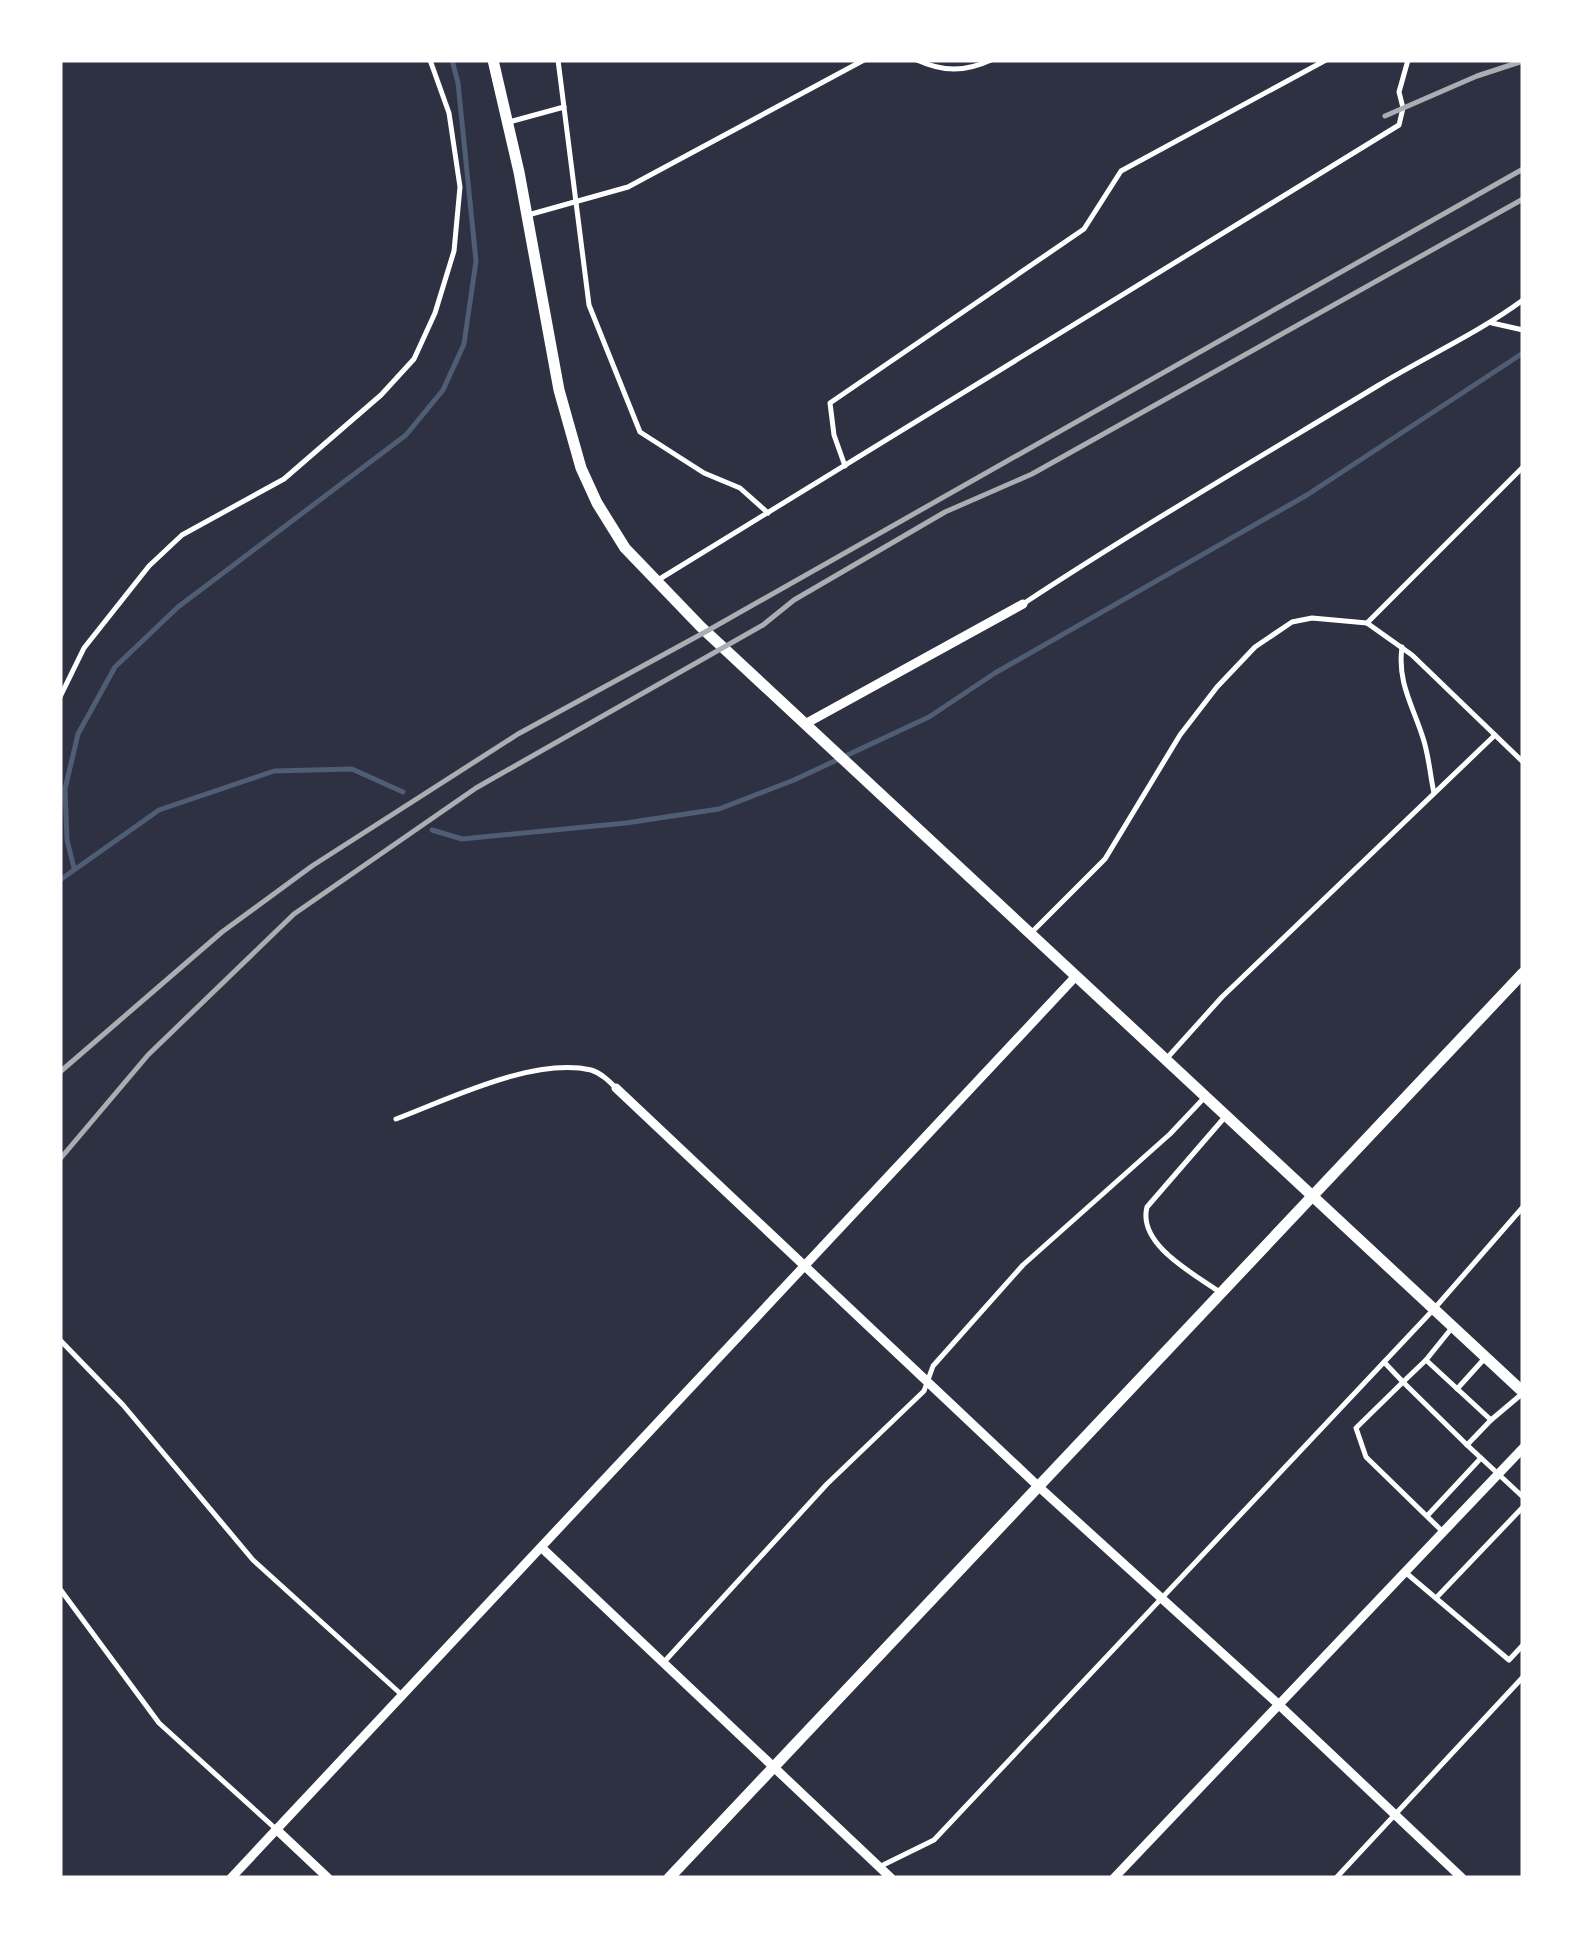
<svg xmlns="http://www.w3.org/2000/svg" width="1583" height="1938" font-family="Mulish,sans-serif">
	<rect width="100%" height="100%" fill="#2d3142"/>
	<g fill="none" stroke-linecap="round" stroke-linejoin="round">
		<g stroke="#4f5d75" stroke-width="5">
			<polyline points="432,830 462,839 626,823 719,809 794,780 929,717 995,673 1307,495 1523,353"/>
			<polyline points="74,868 67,840 65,789 78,734 115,667 178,607 406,435 443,390 464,344 476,261 458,83 452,60"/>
			<polyline points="60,880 159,810 274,771 352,769 403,792"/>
		</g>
		<g stroke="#fff" stroke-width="5">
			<polyline points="558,60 589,305 640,432 704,473 740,488 768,513"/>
			<path d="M917 60C943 72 965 72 991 60"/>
			<polyline points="509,122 564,107"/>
			<polyline points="528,215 628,187 864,60"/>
			<polyline points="1492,323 1523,330"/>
			<polyline points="845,466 834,435 830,403 1084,229 1121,171 1326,60"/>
			<polyline points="658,580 1399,125 1403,108 1399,92 1408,60"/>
			<path d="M1023 604C1140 527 1260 457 1379 385 1427 356 1478 333 1523 300"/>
			<polyline points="1367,623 1523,467"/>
			<path d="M1402 647C1397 682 1413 706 1423 738 1429 756 1430 775 1434 793"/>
			<polyline points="60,697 84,648 149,566 182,535 284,479 381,395 414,359 435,313 454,251 460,187 449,113 430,60"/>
			<polyline points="1033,931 1105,859 1180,735 1217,687 1255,647 1292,622 1312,618 1367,623 1412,655 1523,762"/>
			<polyline points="1168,1057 1222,997 1495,735"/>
			<path d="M396 1119C449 1099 533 1057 591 1070 601 1073 609 1081 616 1088"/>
			<path d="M1221 1293C1196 1275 1137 1245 1147 1207L1224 1118"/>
			<polyline points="60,1340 123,1405 253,1560 402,1695"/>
			<polyline points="1384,1362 1403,1382 1426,1360"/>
			<polyline points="1457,1389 1485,1358"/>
			<polyline points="1491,1420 1523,1393"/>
			<polyline points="1467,1445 1523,1497"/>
			<polyline points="1427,1516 1481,1458"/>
			<polyline points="1442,1531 1366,1457 1356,1428 1403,1382 1467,1445 1491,1420 1426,1360 1451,1329"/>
			<polyline points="1405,1572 1509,1660 1523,1645"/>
			<polyline points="60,1589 159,1723 277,1830"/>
			<polyline points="1436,1598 1523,1507"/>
			<polyline points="664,1662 827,1484 924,1391 933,1366 1023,1265 1170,1134 1204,1098"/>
			<polyline points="879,1867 934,1840 1434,1309 1523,1207"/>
			<polyline points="1336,1878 1523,1677"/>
		</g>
		<g stroke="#fff" stroke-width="9">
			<polyline points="805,724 1023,604"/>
			<polyline points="616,1088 1039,1487 1277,1703 1462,1878"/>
			<polyline points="542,1548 891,1878"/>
			<polyline points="277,1830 328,1878"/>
			<polyline points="231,1878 1076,976"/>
			<polyline points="1114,1878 1523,1448"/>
		</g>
		<g stroke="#fff" stroke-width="11">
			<polyline points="493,60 519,172 559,390 581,468 597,503 625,548 701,627 1523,1392"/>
			<polyline points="669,1878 1523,973"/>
		</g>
		<g stroke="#abadb3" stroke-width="5">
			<polyline points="1385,116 1477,76 1523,61"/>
			<polyline points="60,1072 222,932 312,866 518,734 707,631 1523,169"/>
			<polyline points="60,1159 148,1055 294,914 476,788 763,625 794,600 945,512 1032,474 1523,199"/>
		</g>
	</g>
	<rect width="1583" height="1938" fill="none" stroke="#ffffff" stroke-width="125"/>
</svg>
